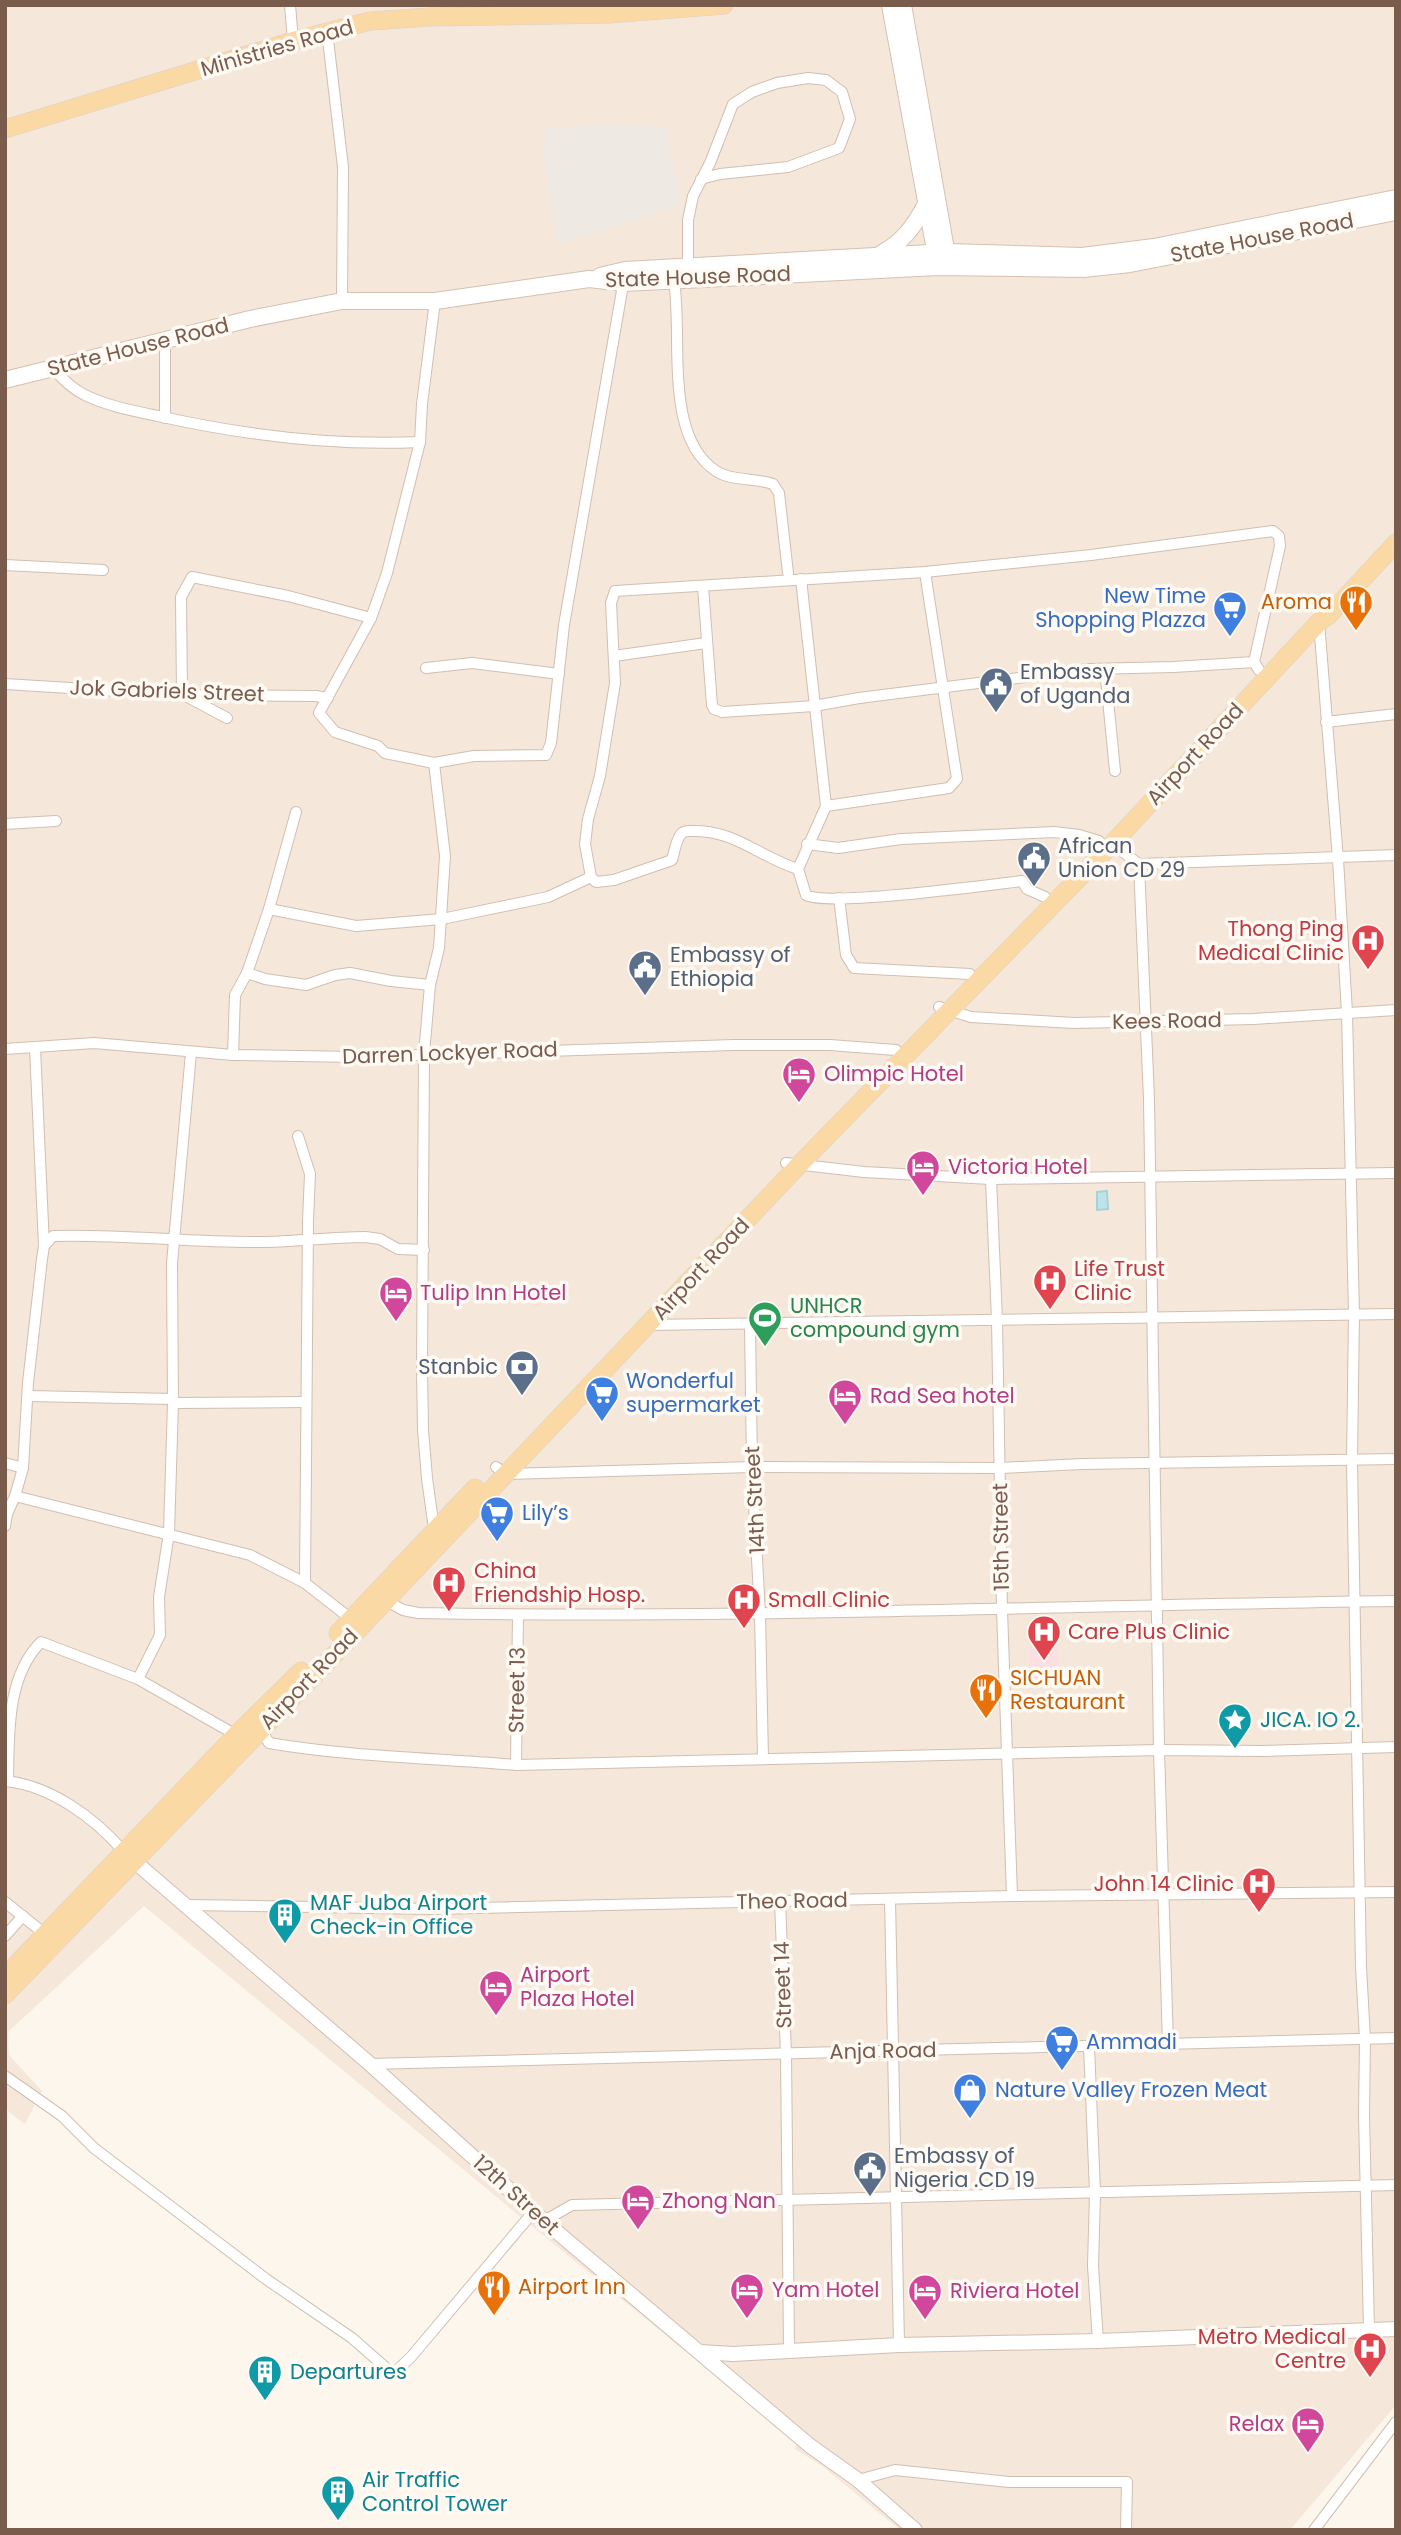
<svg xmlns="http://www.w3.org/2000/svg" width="1401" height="2535" font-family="Poppins,sans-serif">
	<rect width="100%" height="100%" fill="#fdf6ec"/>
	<polygon fill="#f5e8da" points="5,5 1396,5 1396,2405 1290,2530 900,2530 822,2466 795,2449 797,2442 522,2218 144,1906 8,2032 9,2055 42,2091 25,2124 5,2109"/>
	<polygon fill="#efe9e4" points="611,124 665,127 682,205 557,245 544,156 546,128"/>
	<polygon fill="#fbdfe3" points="1058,1644 1059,1679 1030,1680 1029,1645"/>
	<polygon fill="#bfe3e8" stroke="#a5d3da" stroke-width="2" points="1107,1191 1108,1209 1097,1210 1097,1192"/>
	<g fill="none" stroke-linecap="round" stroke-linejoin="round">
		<g stroke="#d1beb0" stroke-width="12">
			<g id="minor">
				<polyline points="290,5 293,41"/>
				<polyline points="327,31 343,167 342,301"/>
				<polyline points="688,272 688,220 693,196 710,163 733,104 752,92 777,83 808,78 826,80 842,92 850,119 839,148 788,167 720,174 701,179"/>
				<path d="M674 281C683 336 663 436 716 471 731 481 756 478 773 484L779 493 788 573"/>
				<path d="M52 368C62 378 72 389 85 395 107 406 134 411 158 416 243 435 333 446 420 442"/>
				<polyline points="165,418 165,340"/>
				<polyline points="5,565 103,570"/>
				<path d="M801 579 826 806 798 869 806 895C827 907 988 885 1022 881L1027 889 1045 897"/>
				<polyline points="703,587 712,705 714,709 722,712 814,706 859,698 1089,669 1174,667 1254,662"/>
				<polyline points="1319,622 1338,859 1347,1013 1354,1314 1352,1461 1361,1967 1365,2039 1364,2115 1369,2328"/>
				<polyline points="614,656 706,643"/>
				<polyline points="426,668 472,663 559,674"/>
				<polyline points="1105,669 1115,771"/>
				<polyline points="5,684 183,695 316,696 328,698"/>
				<polyline points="227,718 182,694 181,597 192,577 288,596 371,618"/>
				<polyline points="1326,722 1396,714"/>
				<polyline points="434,763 385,753 378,746 335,732 319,713 371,618 387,573 420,442 422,404 435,301"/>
				<polyline points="826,806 949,788 957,779 925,572"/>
				<polyline points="5,824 56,821"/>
				<polyline points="807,844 838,848 901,839 1054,832 1079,835 1099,841"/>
				<polyline points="1112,844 1139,864 1396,855"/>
				<polyline points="1139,864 1149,1099 1159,1750 1168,2044"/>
				<path d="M798 869C762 858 735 831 696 831 691 831 684 830 681 834 676 840 674 853 672 860L614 880 596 882 591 877 585 844 588 819 600 776 615 683 611 603 615 591 925 572 1091 555 1273 531 1279 536 1280 546 1254 662 1259 670"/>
				<polyline points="839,898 846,955 854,968 970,974"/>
				<polyline points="269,909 356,926 442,919 548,897 591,877"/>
				<polyline points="247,973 265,979 306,985 335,975 350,973 391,981 430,985"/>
				<polyline points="939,1007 971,1017 1074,1023 1254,1019 1396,1010"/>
				<polyline points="35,1048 44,1246"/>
				<polyline points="5,1049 94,1043 233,1055 357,1057 734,1045 830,1045 896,1050"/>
				<polyline points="233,1055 235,995 247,973 269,909 296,812"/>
				<polyline points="298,1136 310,1174 308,1221 305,1583"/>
				<polyline points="786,1163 864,1172 991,1179 1396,1173"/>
				<polyline points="991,1179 997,1320 1002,1610 1012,1896"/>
				<polyline points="648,1325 1396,1314"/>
				<polyline points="750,1325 752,1467 760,1614 763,1759"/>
				<polyline points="28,1396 173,1399"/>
				<polyline points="173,1403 306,1402"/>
				<polyline points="5,1463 23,1468"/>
				<polyline points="496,1467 506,1474 752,1467 1000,1468 1082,1464 1396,1459"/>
				<polyline points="15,1496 250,1555 305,1583 351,1619"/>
				<path d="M5 1526 7 1514 15 1496 23 1468 28 1383 42 1259 44 1246 53 1236C119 1234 185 1242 252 1242 289 1243 327 1237 365 1237L380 1239 398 1249 424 1250"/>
				<polyline points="434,1529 427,1478 423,1430 422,1369 424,1054 430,985 439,948 445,856 434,763 474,756 546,755 551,743 564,625 624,279"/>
				<path d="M385 1600 403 1610 418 1613C744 1619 1070 1605 1396 1601"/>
				<polyline points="138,1679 160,1635 159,1597 169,1533 173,1403 172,1263 191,1053"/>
				<path d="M261 1729 269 1743C351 1757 434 1758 516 1765L1159 1750 1261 1751 1396 1747"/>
				<polyline points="516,1765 518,1615"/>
				<path d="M5 1781C50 1785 95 1818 124 1852"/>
				<path d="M8 1781C9 1735 6 1677 41 1642L138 1679 236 1735"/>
				<polyline points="890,1899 899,2345"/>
				<polyline points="780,1901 786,2054 789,2350"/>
				<polyline points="5,1902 46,1935"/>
				<polyline points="188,1905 434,1909 1012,1896 1396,1892"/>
				<polyline points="5,1936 23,1916"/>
				<polyline points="1089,2046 1095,2192 1093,2266 1098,2341"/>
				<polyline points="370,2064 1396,2038"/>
				<polyline points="5,2076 62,2116 94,2148 266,2279 352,2338 393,2374 411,2357 534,2211"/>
				<polyline points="544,2221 572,2205 1396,2185"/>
				<polyline points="858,2480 895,2470 1009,2482 1127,2482 1126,2530"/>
				<polyline points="1314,2530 1396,2422"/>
			</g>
		</g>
		<g stroke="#d1beb0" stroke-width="16">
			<g id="tertiary">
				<polyline points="127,1855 370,2064 544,2221 809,2445 858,2480 915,2530"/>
				<polyline points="700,2352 733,2354 899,2345 1098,2341 1396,2329"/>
			</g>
		</g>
		<g stroke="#d6c0b0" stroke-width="18">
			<g id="secondary">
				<polyline points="890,5 937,261"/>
				<polyline points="903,5 948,261"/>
				<path d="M882 253C903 242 915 225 926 204"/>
				<polyline points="600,276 625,270 947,252 1082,256 1154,247 1396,198"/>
				<polyline points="5,380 250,319 342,301 435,301 589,279 624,283 938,267 1083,269 1130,264 1396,212"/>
			</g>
		</g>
		<g stroke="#dad1cd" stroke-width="19">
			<g id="primary">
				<polyline points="5,129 293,41 370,21 430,17 609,14 724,5"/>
				<polyline points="338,1633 475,1488"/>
				<polyline points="5,1976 236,1735 301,1671"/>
				<polyline points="5,1995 360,1628 798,1166 1112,844 1319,622 1329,615 1396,543"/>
			</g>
		</g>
		<use href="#minor" stroke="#fff" stroke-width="10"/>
		<use href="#tertiary" stroke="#fff" stroke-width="14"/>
		<use href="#secondary" stroke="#fff" stroke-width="16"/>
		<use href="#primary" stroke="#fbd9a5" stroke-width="18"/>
	</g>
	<defs>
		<g id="restaurant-pin" transform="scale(1.75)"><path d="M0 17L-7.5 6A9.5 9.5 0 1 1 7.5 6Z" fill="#e8710a" stroke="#fffaf3"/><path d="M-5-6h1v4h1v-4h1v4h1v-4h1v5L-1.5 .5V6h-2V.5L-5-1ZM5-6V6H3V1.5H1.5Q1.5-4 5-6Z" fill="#fff"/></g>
		<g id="supermarket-pin" transform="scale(1.75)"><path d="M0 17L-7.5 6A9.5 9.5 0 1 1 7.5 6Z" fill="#3f7fe0" stroke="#fffaf3"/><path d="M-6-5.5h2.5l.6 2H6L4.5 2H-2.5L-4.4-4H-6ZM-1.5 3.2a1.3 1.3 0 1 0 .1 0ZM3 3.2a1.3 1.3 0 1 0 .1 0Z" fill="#fff"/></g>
		<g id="civic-pin" transform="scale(1.75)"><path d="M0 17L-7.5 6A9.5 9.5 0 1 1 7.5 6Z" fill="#5c6f8a" stroke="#fffaf3"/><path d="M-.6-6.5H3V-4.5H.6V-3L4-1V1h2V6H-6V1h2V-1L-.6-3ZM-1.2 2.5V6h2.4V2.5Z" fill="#fff"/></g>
		<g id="hospital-pin" transform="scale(1.75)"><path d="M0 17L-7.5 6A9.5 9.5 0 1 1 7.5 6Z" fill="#e0444e" stroke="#fffaf3"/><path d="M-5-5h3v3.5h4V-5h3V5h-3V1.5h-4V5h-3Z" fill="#fff"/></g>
		<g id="hotel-pin" transform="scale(1.75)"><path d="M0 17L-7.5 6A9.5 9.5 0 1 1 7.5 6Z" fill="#d1479c" stroke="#fffaf3"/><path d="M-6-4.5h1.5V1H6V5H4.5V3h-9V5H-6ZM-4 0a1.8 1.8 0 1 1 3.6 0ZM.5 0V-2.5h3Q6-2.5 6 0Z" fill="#fff"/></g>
		<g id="stadium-pin" transform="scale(1.75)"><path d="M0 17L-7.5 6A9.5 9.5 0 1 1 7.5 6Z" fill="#2e9e5b" stroke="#fffaf3"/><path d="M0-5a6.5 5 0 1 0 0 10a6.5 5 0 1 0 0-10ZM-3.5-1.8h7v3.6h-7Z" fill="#fff"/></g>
		<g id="bank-pin" transform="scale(1.75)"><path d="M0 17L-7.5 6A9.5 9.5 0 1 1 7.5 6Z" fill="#5c6f8a" stroke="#fffaf3"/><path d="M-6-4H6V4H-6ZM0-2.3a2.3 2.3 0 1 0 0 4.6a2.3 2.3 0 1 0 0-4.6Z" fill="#fff"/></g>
		<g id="sight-pin" transform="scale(1.75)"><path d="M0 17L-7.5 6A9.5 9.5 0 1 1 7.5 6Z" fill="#0f9aa8" stroke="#fffaf3"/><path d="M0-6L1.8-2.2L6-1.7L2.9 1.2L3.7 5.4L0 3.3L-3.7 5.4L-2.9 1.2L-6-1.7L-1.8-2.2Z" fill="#fff"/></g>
		<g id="building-pin" transform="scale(1.75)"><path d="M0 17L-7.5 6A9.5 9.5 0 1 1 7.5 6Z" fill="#0f9aa8" stroke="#fffaf3"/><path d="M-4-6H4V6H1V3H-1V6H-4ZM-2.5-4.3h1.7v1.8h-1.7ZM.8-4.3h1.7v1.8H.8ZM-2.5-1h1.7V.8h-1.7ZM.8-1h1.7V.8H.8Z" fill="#fff"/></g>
		<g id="shop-pin" transform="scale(1.75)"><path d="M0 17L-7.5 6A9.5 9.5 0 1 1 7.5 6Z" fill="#3f7fe0" stroke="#fffaf3"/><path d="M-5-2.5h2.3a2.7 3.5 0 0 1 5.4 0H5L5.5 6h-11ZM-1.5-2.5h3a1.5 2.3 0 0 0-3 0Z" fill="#fff"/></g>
	</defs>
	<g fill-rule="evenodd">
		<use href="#restaurant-pin" x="1356" y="602"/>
		<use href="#supermarket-pin" x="1230" y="608"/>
		<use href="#civic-pin" x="996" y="684"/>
		<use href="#civic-pin" x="1034" y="858"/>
		<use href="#hospital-pin" x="1368" y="941"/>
		<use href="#civic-pin" x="645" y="967"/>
		<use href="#hotel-pin" x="799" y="1074"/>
		<use href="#hotel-pin" x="923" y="1167"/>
		<use href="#hospital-pin" x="1050" y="1281"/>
		<use href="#hotel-pin" x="396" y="1293"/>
		<use href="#stadium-pin" x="765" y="1318"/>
		<use href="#bank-pin" x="522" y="1367"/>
		<use href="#supermarket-pin" x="602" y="1393"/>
		<use href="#hotel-pin" x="845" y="1396"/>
		<use href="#supermarket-pin" x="497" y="1513"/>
		<use href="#hospital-pin" x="449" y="1583"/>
		<use href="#hospital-pin" x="744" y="1600"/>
		<use href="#hospital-pin" x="1044" y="1632"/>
		<use href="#restaurant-pin" x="986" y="1690"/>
		<use href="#sight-pin" x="1235" y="1720"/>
		<use href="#hospital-pin" x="1259" y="1884"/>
		<use href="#building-pin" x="285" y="1915"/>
		<use href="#hotel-pin" x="496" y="1987"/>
		<use href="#supermarket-pin" x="1062" y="2042"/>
		<use href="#shop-pin" x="970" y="2090"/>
		<use href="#civic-pin" x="870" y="2168"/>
		<use href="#hotel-pin" x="638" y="2201"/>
		<use href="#restaurant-pin" x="494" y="2287"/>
		<use href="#hotel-pin" x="747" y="2290"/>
		<use href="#hotel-pin" x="925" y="2291"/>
		<use href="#hospital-pin" x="1370" y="2349"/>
		<use href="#building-pin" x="265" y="2372"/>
		<use href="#hotel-pin" x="1308" y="2424"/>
		<use href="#building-pin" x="338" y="2492"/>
	</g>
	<g text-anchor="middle" stroke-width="7" stroke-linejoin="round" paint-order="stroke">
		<g font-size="21" fill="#7a5c4d" stroke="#fffaf3">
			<text transform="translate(277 48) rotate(-16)" y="7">Ministries Road</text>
			<text transform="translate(1262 238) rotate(-11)" y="7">State House Road</text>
			<text transform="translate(698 277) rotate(-2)" y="7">State House Road</text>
			<text transform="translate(138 347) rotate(-14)" y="7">State House Road</text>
			<text transform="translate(167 691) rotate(2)" y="7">Jok Gabriels Street</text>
			<text transform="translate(1195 754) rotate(-47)" y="7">Airport Road</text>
			<text transform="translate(1167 1021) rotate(-1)" y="7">Kees Road</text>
			<text transform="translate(450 1053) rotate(-2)" y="7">Darren Lockyer Road</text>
			<text transform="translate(701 1269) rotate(-47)" y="7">Airport Road</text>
			<text transform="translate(755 1500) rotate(-93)" y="7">14th Street</text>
			<text transform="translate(1001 1537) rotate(-91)" y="7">15th Street</text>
			<text transform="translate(309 1679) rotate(-46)" y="7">Airport Road</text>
			<text transform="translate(517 1690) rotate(-89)" y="7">Street 13</text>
			<text transform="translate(792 1901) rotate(-1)" y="7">Theo Road</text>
			<text transform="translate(783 1985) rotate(-92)" y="7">Street 14</text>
			<text transform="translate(883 2051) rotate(-1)" y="7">Anja Road</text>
			<text transform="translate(516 2195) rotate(42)" y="7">12th Street</text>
		</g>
		<g font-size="21" fill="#366cbe" stroke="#fffaf3" text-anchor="start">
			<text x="1206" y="603" text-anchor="end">New Time<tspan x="1206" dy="24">Shopping Plazza</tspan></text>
			<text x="626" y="1388">Wonderful<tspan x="626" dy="24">supermarket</tspan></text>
			<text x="522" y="1520">Lily’s</text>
			<text x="1086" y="2049">Ammadi</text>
			<text x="995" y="2097">Nature Valley Frozen Meat</text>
		</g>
		<g font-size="21" fill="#c56008" stroke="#fffaf3" text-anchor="start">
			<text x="1332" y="609" text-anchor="end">Aroma</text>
			<text x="1010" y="1685">SICHUAN<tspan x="1010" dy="24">Restaurant</tspan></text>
			<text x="518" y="2294">Airport Inn</text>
		</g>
		<g font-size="21" fill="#4e5e75" stroke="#fffaf3" text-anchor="start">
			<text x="1020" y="679">Embassy<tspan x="1020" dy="24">of Uganda</tspan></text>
			<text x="1058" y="853">African<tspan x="1058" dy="24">Union CD 29</tspan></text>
			<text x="670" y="962">Embassy of<tspan x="670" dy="24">Ethiopia</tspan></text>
			<text x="498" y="1374" text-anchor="end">Stanbic</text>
			<text x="894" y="2163">Embassy of<tspan x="894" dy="24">Nigeria .CD 19</tspan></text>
		</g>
		<g font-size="21" fill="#be3a42" stroke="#fffaf3" text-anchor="start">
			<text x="1344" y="936" text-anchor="end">Thong Ping<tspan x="1344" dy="24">Medical Clinic</tspan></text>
			<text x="1074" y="1276">Life Trust<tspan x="1074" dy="24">Clinic</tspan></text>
			<text x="474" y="1578">China<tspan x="474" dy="24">Friendship Hosp.</tspan></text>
			<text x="768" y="1607">Small Clinic</text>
			<text x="1068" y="1639">Care Plus Clinic</text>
			<text x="1234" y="1891" text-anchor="end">John 14 Clinic</text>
			<text x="1346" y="2344" text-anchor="end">Metro Medical<tspan x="1346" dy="24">Centre</tspan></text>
		</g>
		<g font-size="21" fill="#b23c85" stroke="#fffaf3" text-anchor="start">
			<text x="824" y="1081">Olimpic Hotel</text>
			<text x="948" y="1174">Victoria Hotel</text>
			<text x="420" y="1300">Tulip Inn Hotel</text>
			<text x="870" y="1403">Rad Sea hotel</text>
			<text x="520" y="1982">Airport<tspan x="520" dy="24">Plaza Hotel</tspan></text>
			<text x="662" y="2208">Zhong Nan</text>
			<text x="772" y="2297">Yam Hotel</text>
			<text x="950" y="2298">Riviera Hotel</text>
			<text x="1284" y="2431" text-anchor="end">Relax</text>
		</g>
		<g font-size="21" fill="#27864d" stroke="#fffaf3" text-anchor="start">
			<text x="790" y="1313">UNHCR<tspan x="790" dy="24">compound gym</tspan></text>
		</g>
		<g font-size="21" fill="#0d838f" stroke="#fffaf3" text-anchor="start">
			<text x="1260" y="1727">JICA. IO 2.</text>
			<text x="310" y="1910">MAF Juba Airport<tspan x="310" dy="24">Check-in Office</tspan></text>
			<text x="290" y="2379">Departures</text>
			<text x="362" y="2487">Air Traffic<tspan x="362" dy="24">Control Tower</tspan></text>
		</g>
	</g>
	<rect width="1401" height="2535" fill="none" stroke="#7a5c4d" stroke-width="14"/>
</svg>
